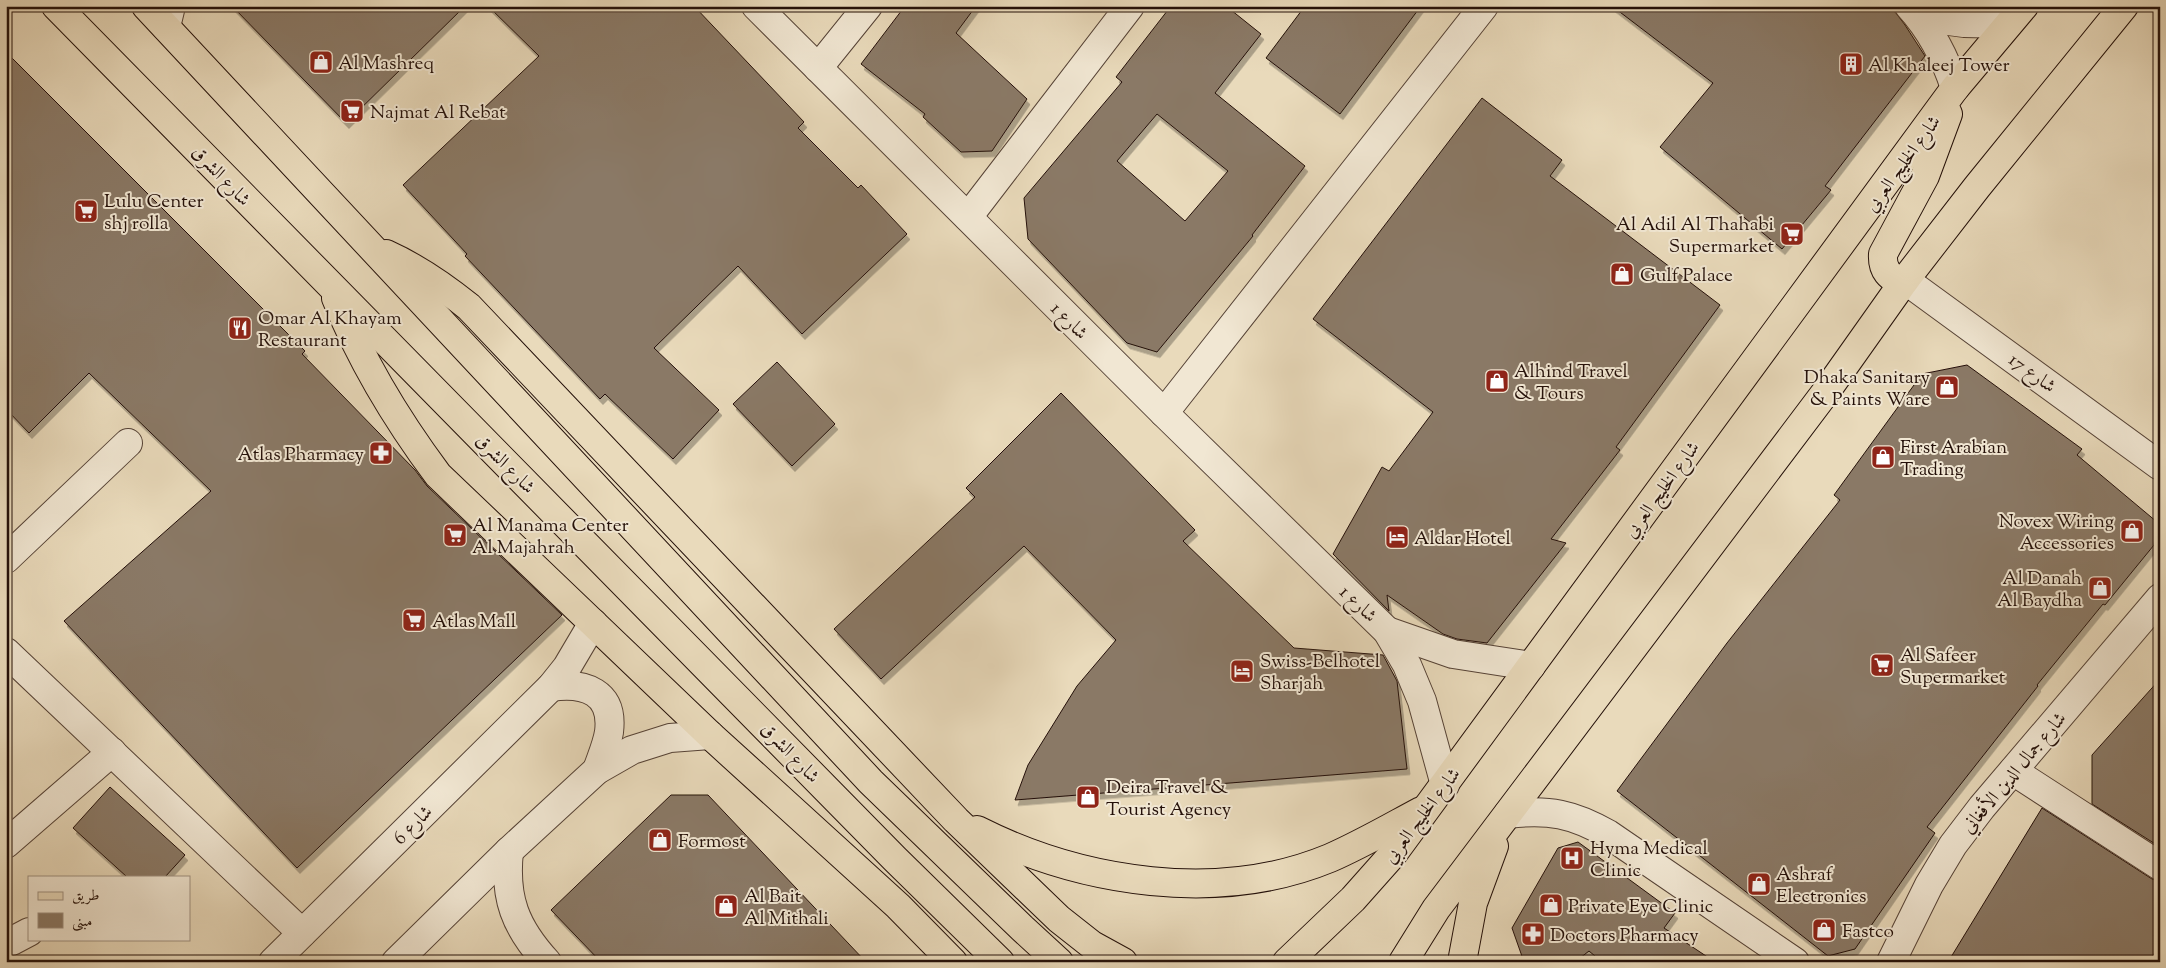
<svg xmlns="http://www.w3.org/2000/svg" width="2166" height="968" font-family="'Sorts Mill Goudy',Amiri,serif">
	<defs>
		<filter id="shadow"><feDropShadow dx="3" dy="5.5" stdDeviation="0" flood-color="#0004"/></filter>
	</defs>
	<rect width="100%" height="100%" fill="#e9dabb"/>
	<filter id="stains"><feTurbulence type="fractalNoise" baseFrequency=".004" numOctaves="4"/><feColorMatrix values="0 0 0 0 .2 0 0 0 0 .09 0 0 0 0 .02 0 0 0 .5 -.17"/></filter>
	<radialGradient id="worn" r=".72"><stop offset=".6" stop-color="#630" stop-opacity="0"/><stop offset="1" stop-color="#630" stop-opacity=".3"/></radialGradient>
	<g fill="#8a7966" stroke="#241009" fill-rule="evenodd" filter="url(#shadow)">
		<polygon points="232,6 465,6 346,123"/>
		<polygon points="488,6 694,6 804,122 798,128 858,188 861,185 907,234 802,334 738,266 654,348 719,410 673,459 605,394 600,399 465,256 467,254 403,185 539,56"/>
		<polygon points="905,6 976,6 956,33 1027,99 992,151 961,152 923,117 925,114 861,64"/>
		<path d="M1171 6H1226L1261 34 1215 93 1305 166 1252 235 1253 236 1157 352 1127 343 1028 239 1024 198 1122 82 1116 77ZM1157 114 1228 171 1185 221 1117 161Z"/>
		<polygon points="1305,6 1421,6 1340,114 1266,58"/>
		<polygon points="1612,6 1887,6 1896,13 1905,25 1925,56 1825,186 1831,190 1782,249 1660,147 1713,83"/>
		<polygon points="6,52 305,351 302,354 415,470 427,486 562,615 297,868 64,621 211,491 89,373 29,433 6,409"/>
		<polygon points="1482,98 1562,160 1550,176 1720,305 1616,447 1620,450 1551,539 1566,543 1487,643 1457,639 1443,634 1387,595 1389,611 1333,554 1382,467 1389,471 1433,412 1313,319"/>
		<polygon points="777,362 835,424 792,466 733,404"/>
		<polygon points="1967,365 2082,449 2077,455 2157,522 2154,545 2105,605 2103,604 2037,685 2038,686 1927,827 1935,833 1855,949 1828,956 1617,791 1727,643 1840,500 1834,495 1922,374"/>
		<polygon points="1061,393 1195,530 1183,541 1294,648 1383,655 1397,681 1407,769 1015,800 1028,765 1077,686 1116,640 1024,546 881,679 834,629 975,497 966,488"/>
		<polygon points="2160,679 2160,847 2092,804 2092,755"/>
		<polygon points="110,787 185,855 165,877 127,877 73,828"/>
		<polygon points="671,795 708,795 866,962 601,962 551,910"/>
		<polygon points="2042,808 2152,879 2160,882 2160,944 2149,962 1948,962"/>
		<polygon points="1578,842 1675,913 1664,928 1715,962 1602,962 1589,951 1575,962 1524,962 1512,928 1558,848"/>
	</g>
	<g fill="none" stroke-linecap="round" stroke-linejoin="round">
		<g stroke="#554236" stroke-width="30">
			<g id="minor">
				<polyline points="756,6 1164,413 1387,631 1407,665 1422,701 1445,785"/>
				<path d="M1909 6C1931 30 1945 57 1955 88"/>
				<polyline points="1919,17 1964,23 2008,24"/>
				<polyline points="166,27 171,6"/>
				<polyline points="818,68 868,6"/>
				<polyline points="968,217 1130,6"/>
				<polyline points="1905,280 2160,466"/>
				<polyline points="1164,413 1484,6"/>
				<polyline points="6,559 128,443"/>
				<polyline points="1387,631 1453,654 1531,666"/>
				<polyline points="6,652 302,933"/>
				<path d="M551 687C585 682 614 692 609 732 607 745 601 758 597 770"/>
				<polyline points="2013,771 2160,866"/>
				<path d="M1508 814C1549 809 1573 814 1608 834L1795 962"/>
				<polyline points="6,844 112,752"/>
				<path d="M509 851C504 898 515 927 547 962"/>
				<polyline points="6,941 12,941 29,932"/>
				<polyline points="273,962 551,687 567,667 593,623"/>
				<polyline points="396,962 509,851 597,770 632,750 670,738 710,735"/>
				<polyline points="1891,962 1929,885 1953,845 1982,807 2160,598"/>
			</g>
		</g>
		<g stroke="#241009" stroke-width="30">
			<g id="major">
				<polyline points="56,6 895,859 1000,962"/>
				<polyline points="146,6 871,782 1022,928 1059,962"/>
				<path d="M386 254C417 268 443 286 469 307L956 820 1059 919 1092 945 1123 962"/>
				<path d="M1905 280C1889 280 1882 269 1883 254L1925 176 1948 114"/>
				<path d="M336 298C362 363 397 420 438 475L710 735 898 906 953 962"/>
				<path d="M977 830C1082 883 1219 904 1330 858 1362 844 1391 827 1421 811"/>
				<polyline points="1287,962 1353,899 1393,854 1955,88 2024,6"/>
				<polyline points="1403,962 1436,909 1825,393 1905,280 1977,187 2124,6"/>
				<polyline points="1462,962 1473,903 1494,846"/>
			</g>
		</g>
		<use href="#minor" stroke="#f1e7d3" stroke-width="28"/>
		<use href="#major" stroke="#e9dabb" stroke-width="28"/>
	</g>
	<defs>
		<g id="shop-square" transform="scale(1.25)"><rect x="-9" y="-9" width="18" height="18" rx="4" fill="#8f2418" stroke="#f1e7d3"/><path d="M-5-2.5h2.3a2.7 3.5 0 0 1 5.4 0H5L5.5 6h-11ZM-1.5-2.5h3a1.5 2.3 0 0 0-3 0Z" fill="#fff"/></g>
		<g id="building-square" transform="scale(1.25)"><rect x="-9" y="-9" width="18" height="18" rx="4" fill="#8f2418" stroke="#f1e7d3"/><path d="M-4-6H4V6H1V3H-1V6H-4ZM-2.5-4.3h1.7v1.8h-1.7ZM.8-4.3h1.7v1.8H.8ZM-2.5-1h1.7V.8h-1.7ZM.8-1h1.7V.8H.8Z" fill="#fff"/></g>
		<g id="supermarket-square" transform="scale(1.25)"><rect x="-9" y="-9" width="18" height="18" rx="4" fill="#8f2418" stroke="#f1e7d3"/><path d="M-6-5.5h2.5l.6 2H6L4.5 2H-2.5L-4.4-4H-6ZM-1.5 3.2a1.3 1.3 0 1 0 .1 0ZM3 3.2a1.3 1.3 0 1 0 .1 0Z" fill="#fff"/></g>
		<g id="restaurant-square" transform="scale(1.25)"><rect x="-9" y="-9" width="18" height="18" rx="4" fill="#8f2418" stroke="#f1e7d3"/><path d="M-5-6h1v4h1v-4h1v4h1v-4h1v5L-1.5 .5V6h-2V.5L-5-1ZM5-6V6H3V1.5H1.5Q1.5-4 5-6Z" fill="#fff"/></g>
		<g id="pharmacy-square" transform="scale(1.25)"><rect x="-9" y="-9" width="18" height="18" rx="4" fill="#8f2418" stroke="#f1e7d3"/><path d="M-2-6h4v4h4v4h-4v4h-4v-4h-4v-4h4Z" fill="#fff"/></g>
		<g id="hotel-square" transform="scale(1.25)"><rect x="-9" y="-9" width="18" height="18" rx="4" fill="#8f2418" stroke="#f1e7d3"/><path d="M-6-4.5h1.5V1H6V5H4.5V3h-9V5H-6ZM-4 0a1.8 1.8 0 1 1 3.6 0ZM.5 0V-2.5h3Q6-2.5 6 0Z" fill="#fff"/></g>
		<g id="hospital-square" transform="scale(1.25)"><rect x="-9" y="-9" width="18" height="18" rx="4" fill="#8f2418" stroke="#f1e7d3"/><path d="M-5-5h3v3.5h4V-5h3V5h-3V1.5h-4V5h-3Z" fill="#fff"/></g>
	</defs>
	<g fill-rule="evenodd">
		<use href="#shop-square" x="321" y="62"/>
		<use href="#building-square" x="1851" y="64"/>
		<use href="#supermarket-square" x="352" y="111"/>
		<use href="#supermarket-square" x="86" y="211"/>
		<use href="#supermarket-square" x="1792" y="234"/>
		<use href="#shop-square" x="1622" y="274"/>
		<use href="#restaurant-square" x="240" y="328"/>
		<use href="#shop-square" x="1497" y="381"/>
		<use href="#shop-square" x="1947" y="387"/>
		<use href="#pharmacy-square" x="381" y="453"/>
		<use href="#shop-square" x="1883" y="457"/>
		<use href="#shop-square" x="2132" y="531"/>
		<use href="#supermarket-square" x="455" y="535"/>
		<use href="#hotel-square" x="1397" y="537"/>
		<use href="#shop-square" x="2100" y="588"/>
		<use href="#supermarket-square" x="414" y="620"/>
		<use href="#supermarket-square" x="1882" y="665"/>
		<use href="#hotel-square" x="1242" y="671"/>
		<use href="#shop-square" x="1088" y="797"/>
		<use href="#shop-square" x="660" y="840"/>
		<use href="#hospital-square" x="1572" y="858"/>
		<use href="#shop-square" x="1759" y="884"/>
		<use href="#shop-square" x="1551" y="905"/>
		<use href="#shop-square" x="726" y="906"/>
		<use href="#shop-square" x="1824" y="930"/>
		<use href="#pharmacy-square" x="1533" y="934"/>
	</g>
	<g text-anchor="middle" stroke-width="4" stroke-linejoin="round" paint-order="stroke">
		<g font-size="19" fill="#241009" stroke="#f1e7d3" text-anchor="start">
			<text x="338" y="69">Al Mashreq</text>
			<text x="1868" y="71">Al Khaleej Tower</text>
			<text x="370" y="118">Najmat Al Rebat</text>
			<text x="104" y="207">Lulu Center<tspan x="104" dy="22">shj rolla</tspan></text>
			<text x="1774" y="230" text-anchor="end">Al Adil Al Thahabi<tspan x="1774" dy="22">Supermarket</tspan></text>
			<text x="1640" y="281">Gulf Palace</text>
			<text x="258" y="324">Omar Al Khayam<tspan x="258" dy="22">Restaurant</tspan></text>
			<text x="1514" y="377">Alhind Travel<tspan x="1514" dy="22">&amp; Tours</tspan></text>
			<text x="1930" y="383" text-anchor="end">Dhaka Sanitary<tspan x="1930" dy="22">&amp; Paints Ware</tspan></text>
			<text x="1900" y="453">First Arabian<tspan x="1900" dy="22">Trading</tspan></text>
			<text x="364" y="460" text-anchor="end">Atlas Pharmacy</text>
			<text x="2114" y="527" text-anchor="end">Novex Wiring<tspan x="2114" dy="22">Accessories</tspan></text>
			<text x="472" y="531">Al Manama Center<tspan x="472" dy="22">Al Majahrah</tspan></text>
			<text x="1414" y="544">Aldar Hotel</text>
			<text x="2082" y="584" text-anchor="end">Al Danah<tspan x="2082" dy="22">Al Baydha</tspan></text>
			<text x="432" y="627">Atlas Mall</text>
			<text x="1900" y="661">Al Safeer<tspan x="1900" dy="22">Supermarket</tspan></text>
			<text x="1260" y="667">Swiss-Belhotel<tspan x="1260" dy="22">Sharjah</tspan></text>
			<text x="1106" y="793">Deira Travel &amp;<tspan x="1106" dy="22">Tourist Agency</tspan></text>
			<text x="678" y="847">Formost</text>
			<text x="1590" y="854">Hyma Medical<tspan x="1590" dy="22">Clinic</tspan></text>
			<text x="1776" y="880">Ashraf<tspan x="1776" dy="22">Electronics</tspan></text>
			<text x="744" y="902">Al Bait<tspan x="744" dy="22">Al Mithali</tspan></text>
			<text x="1568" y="912">Private Eye Clinic</text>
			<text x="1842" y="937">Fastco</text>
			<text x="1550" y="941">Doctors Pharmacy</text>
		</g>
		<g font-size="19" fill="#241009" stroke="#f1e7d3">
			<text transform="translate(1902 163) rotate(-54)" y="7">شارع الخليج العربي</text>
			<text transform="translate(222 175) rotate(46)" y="7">شارع الشرق</text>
			<text transform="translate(1070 320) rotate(45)" y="7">شارع 1</text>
			<text transform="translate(2033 372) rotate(36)" y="7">شارع 17</text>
			<text transform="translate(506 463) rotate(45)" y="7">شارع الشرق</text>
			<text transform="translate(1661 489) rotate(-54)" y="7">شارع الخليج العربي</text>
			<text transform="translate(1359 603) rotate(44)" y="7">شارع 1</text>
			<text transform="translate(791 752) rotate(46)" y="7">شارع الشرق</text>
			<text transform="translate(2013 772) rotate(-50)" y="7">شارع جمال الدين الأفغاني</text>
			<text transform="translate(1421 815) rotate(-53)" y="7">شارع الخليج العربي</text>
			<text transform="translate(412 824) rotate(-45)" y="7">شارع 6</text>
		</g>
	</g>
	<rect width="2166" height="968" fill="none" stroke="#e9dabb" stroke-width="25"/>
	<rect x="8" y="8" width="2151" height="953" fill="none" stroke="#241009" stroke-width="2.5"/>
	<rect x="12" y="12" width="2141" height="943" fill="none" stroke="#241009"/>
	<rect x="28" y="876" width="162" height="65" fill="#f1e7d3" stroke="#9f9182"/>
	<rect x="38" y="892" width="25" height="8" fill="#e9dabb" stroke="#9f9182"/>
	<text x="72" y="900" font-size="15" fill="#241009">طريق</text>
	<rect x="38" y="913" width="25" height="15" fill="#8a7966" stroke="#9f9182"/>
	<text x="72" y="926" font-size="15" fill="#241009">مبنى</text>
	<rect width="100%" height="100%" filter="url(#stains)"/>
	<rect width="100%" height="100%" fill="url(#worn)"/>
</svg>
